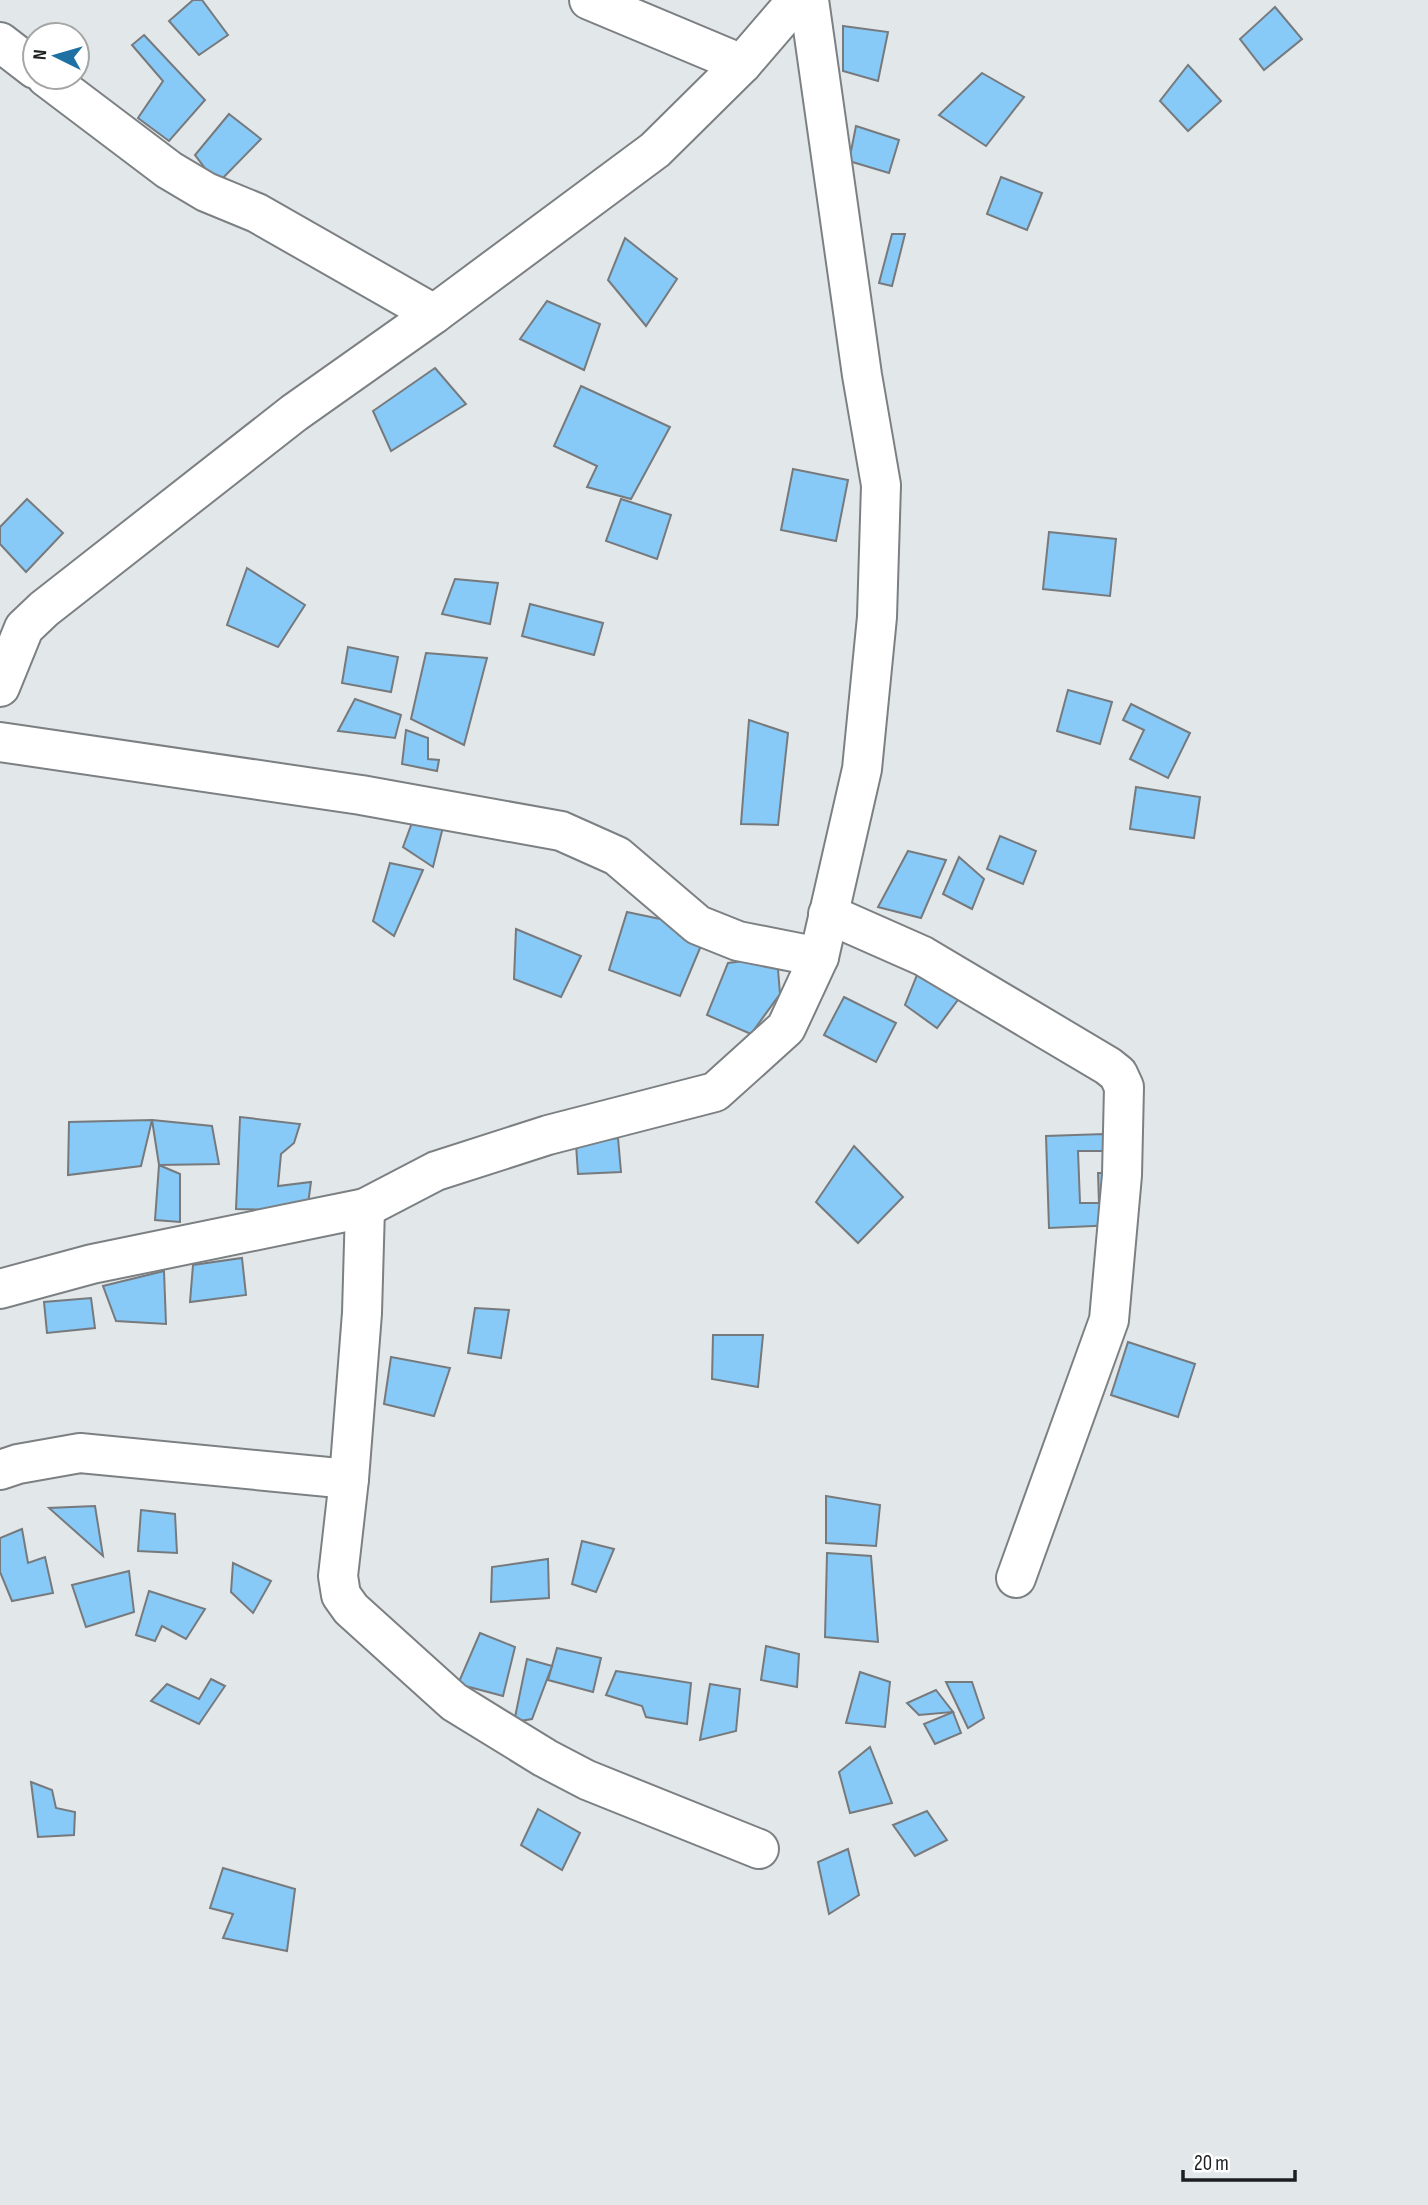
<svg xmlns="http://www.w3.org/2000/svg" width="1428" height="2205" font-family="'Sofia Sans Condensed',sans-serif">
	<rect width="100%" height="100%" fill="#e2e7ea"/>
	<g fill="#87c9f7" stroke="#777a7d" stroke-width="2">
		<polygon points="193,0 202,0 228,35 199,55 169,21"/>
		<polygon points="1275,7 1302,39 1264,70 1240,39"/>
		<polygon points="843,26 888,32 878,81 843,71"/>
		<polygon points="144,35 205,100 169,141 138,118 163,81 132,45"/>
		<polygon points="1188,65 1221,101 1188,131 1160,101"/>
		<polygon points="982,73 1024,97 986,146 939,115"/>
		<polygon points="229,114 261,139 217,184 195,155"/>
		<polygon points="856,126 899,140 889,173 849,161"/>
		<polygon points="1001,177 1042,193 1027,230 987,214"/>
		<polygon points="892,234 905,234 892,286 879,283"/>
		<polygon points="625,238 677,279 646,326 608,280"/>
		<polygon points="547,301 600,324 584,370 520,339"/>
		<polygon points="435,368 466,404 391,451 373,411"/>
		<polygon points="581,386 670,427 631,499 587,487 597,466 554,446"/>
		<polygon points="793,469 848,480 836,541 781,530"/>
		<polygon points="27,499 63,533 26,572 0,544 0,527"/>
		<polygon points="621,499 671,515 657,559 606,541"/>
		<polygon points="1049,532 1116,539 1110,596 1043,589"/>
		<polygon points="247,568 305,605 278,647 227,625"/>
		<polygon points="455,579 498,583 490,624 442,614"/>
		<polygon points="530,604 603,623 594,655 522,636"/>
		<polygon points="348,647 398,657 391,692 342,683"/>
		<polygon points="426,653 487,658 464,745 411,719"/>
		<polygon points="1068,690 1112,702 1100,744 1057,731"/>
		<polygon points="355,699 401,715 395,738 338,731"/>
		<polygon points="1131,704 1190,733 1168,778 1130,759 1144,730 1123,720"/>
		<polygon points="749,720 788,733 778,825 741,824"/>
		<polygon points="406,730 428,738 428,759 439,760 437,771 402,764"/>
		<polygon points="1136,787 1200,797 1194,838 1130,829"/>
		<polygon points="416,812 445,819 433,867 403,847"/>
		<polygon points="1000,836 1036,851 1023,884 987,869"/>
		<polygon points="908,851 946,860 921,918 878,907"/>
		<polygon points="959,857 984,879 972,909 943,894"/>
		<polygon points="390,863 423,870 394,936 373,921"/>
		<polygon points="627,912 708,929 680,996 609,970"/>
		<polygon points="516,929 581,956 561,997 514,979"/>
		<polygon points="777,957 780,994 751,1034 707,1015 728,963"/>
		<polygon points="919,970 960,997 937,1028 905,1005"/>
		<polygon points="844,997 896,1023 876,1062 824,1035"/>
		<polygon points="240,1117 300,1124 294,1143 281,1154 278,1186 311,1182 307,1211 236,1209"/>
		<polygon points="152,1120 141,1166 68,1175 69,1122"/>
		<polygon points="152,1120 212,1126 219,1164 159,1165"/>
		<polygon points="1104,1134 1104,1151 1078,1151 1080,1203 1099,1203 1098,1173 1114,1173 1116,1225 1049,1228 1046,1136"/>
		<polygon points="618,1138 621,1172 578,1174 576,1144"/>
		<polygon points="854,1146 903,1197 858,1243 816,1202"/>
		<polygon points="159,1165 180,1174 180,1222 155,1220"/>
		<polygon points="242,1258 246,1295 190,1302 193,1265"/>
		<polygon points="164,1271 166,1324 116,1321 103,1286"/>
		<polygon points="91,1298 95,1328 47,1333 44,1302"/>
		<polygon points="475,1308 509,1310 501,1358 468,1353"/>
		<polygon points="713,1335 763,1335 758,1387 712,1379"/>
		<polygon points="1128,1342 1195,1364 1178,1417 1111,1395"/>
		<polygon points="391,1357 450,1368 434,1416 384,1404"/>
		<polygon points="826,1496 880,1505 876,1546 826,1543"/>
		<polygon points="95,1506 103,1556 49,1508"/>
		<polygon points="141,1510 175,1514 177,1553 138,1551"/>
		<polygon points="22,1529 28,1563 45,1557 53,1593 12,1601 0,1572 0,1538"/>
		<polygon points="582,1541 614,1549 596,1592 572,1584"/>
		<polygon points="827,1553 871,1556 878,1642 825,1637"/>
		<polygon points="548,1559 549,1598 491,1602 492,1567"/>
		<polygon points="233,1563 271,1581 253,1613 231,1592"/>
		<polygon points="129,1571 134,1612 86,1627 72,1585"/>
		<polygon points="149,1591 205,1609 186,1639 162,1626 155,1641 136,1635"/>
		<polygon points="480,1633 515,1647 503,1696 458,1684"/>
		<polygon points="766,1646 799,1654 797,1687 761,1680"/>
		<polygon points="557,1648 601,1658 593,1692 548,1680"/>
		<polygon points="527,1659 552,1666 532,1719 514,1722"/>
		<polygon points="616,1671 691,1683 687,1724 646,1717 642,1706 606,1695"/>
		<polygon points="860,1672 890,1682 885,1727 846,1723"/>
		<polygon points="211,1679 225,1686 199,1724 151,1701 167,1684 199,1699"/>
		<polygon points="946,1682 972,1682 984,1718 968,1728"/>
		<polygon points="710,1684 740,1689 736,1731 700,1740"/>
		<polygon points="936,1690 953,1712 919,1715 907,1703"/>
		<polygon points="953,1712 961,1733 935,1744 924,1724"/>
		<polygon points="870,1747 892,1803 850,1813 839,1772"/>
		<polygon points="31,1782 52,1790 56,1808 75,1812 74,1835 38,1837"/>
		<polygon points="538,1809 580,1833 562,1870 521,1845"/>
		<polygon points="927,1811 947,1840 915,1856 893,1825"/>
		<polygon points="848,1849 859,1895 829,1914 818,1862"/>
		<polygon points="223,1868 295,1889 287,1951 223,1938 233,1914 210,1908"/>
	</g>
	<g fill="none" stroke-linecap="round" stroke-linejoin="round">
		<g stroke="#7c8083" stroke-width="42">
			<g id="minor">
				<polyline points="589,0 742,64"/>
				<polyline points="0,42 35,69"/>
				<polyline points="46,77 169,170 206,192 257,213 434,314"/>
				<polyline points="0,687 24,628 44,609 294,413 434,314 655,150 742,64 797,0"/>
				<polyline points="0,742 361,795 561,831 617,856 698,925 738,941 819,957"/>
				<polyline points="828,914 923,956 1108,1066 1118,1074 1124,1087 1122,1175 1109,1320 1016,1578"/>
				<polyline points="365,1208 362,1313 349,1479 338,1576 341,1595 351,1609 454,1702 545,1758 587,1780 759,1849"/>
				<polyline points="0,1289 92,1264 365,1208 436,1171 548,1135 715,1092 786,1028 819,957 862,769 877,617 881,485 862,375 809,0"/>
				<polyline points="0,1470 18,1464 80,1453 349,1479"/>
			</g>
		</g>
		<use href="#minor" stroke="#fff" stroke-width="38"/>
	</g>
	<g transform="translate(56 56) rotate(275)"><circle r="33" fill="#ffffff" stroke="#a4a5a5" stroke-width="2"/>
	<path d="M0-5L12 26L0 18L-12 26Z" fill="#1e71a2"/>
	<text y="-10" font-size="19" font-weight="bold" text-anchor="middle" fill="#1c1e1f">N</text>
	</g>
	<path d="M1183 2170v10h112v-10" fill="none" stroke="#1c1e1f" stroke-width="3.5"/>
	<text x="1194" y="2170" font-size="21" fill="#1c1e1f" stroke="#ffffff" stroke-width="5" paint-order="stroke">20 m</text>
</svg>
